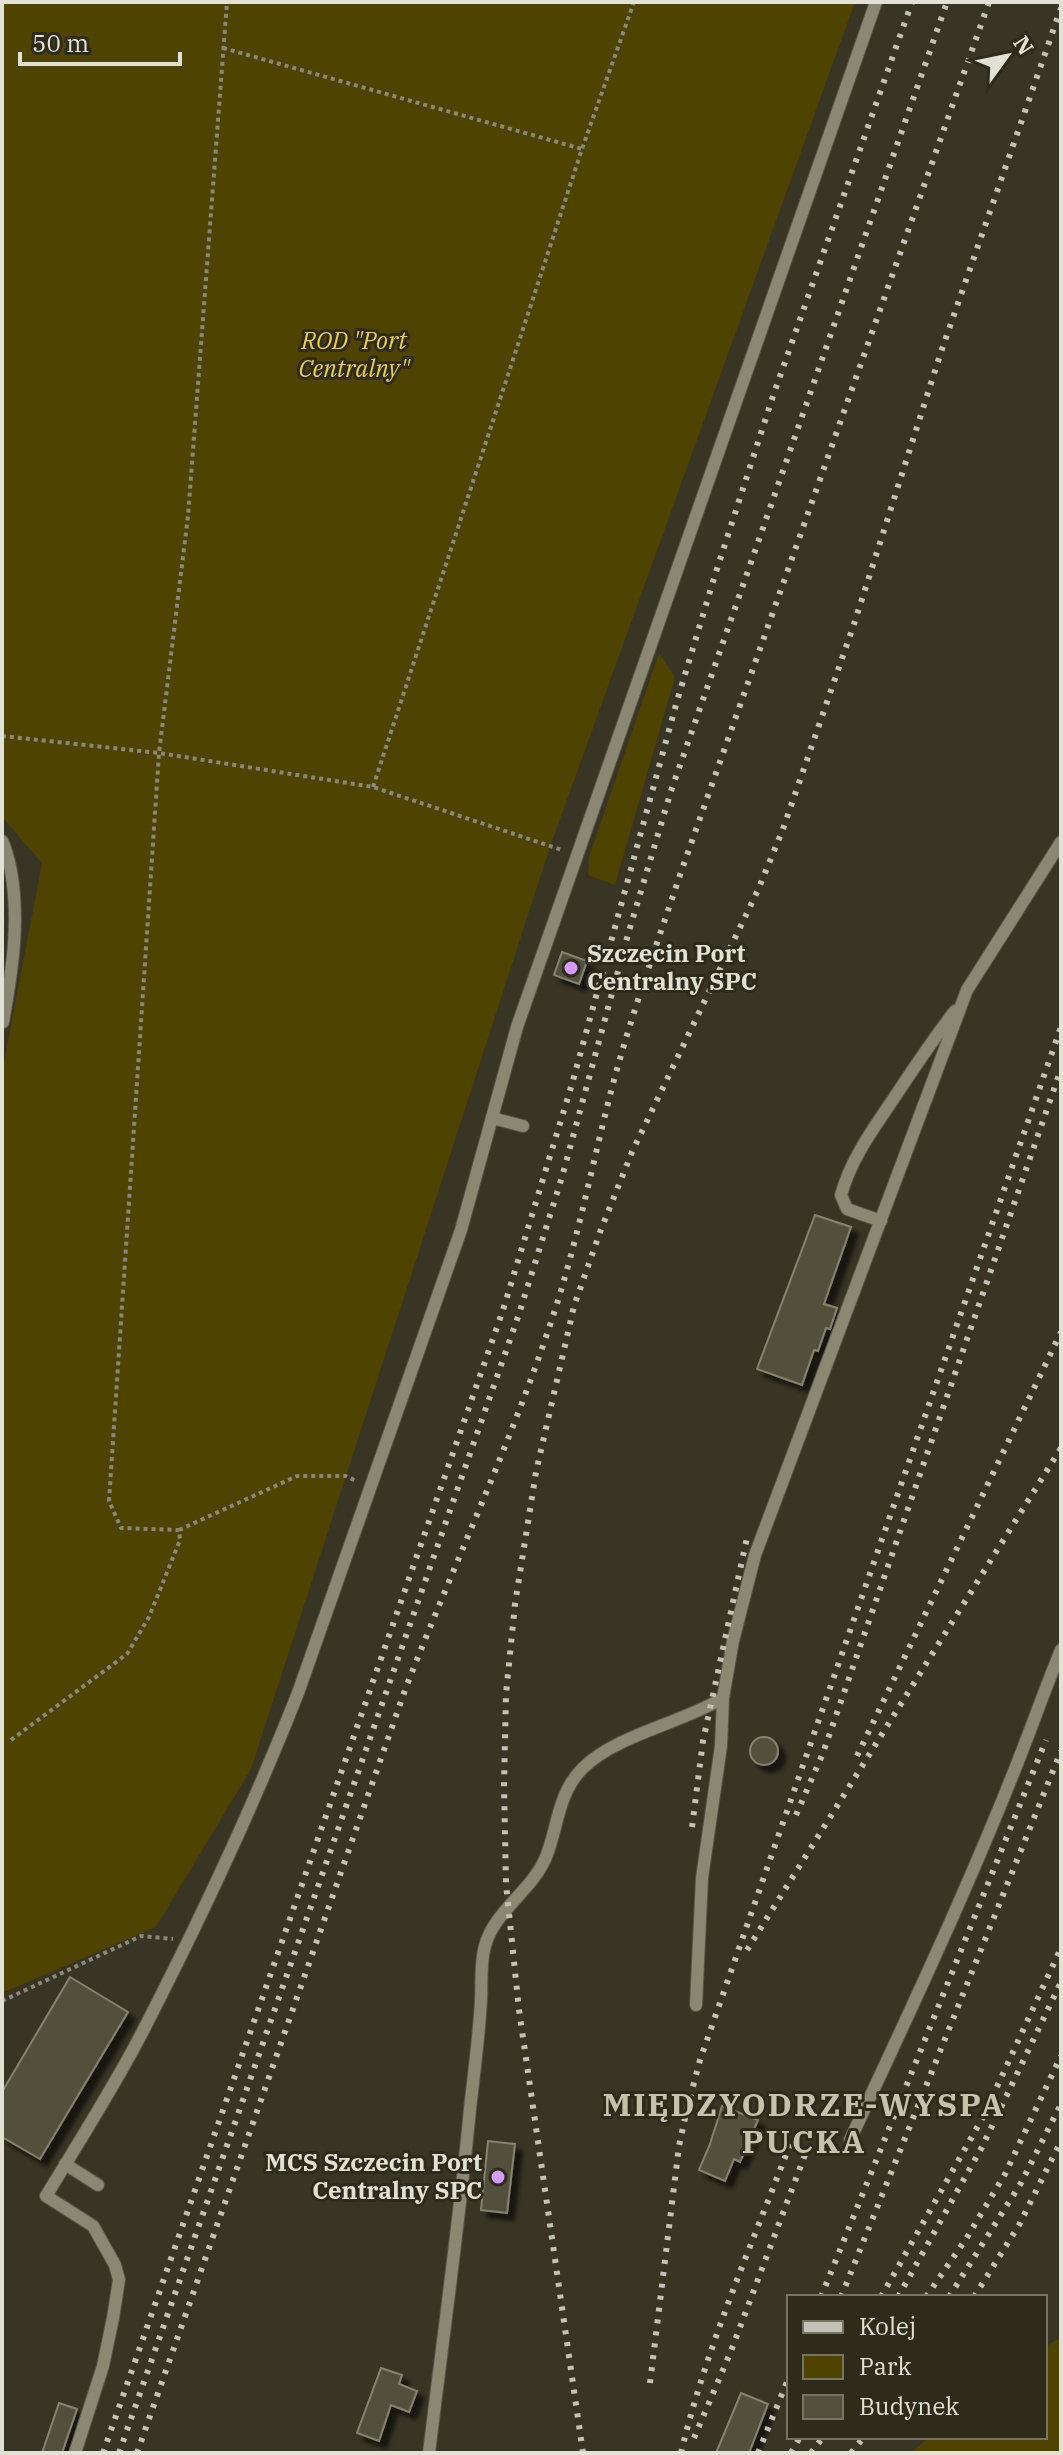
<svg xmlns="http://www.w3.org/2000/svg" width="1063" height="2455" font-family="'IBM Plex Serif',serif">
	<defs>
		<filter id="shadow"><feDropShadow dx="7" dy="7" stdDeviation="2" flood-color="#0009"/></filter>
	</defs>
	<rect width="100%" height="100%" fill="#383524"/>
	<g fill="#4e4300">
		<polygon points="2,2 855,2 550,847 251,1769 156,1927 2,1993 2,1073 42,863 2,817"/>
		<polygon points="659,653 675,677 615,885 588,875 589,857"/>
		<polygon points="1061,2337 1061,2453 911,2453 929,2437 1045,2437 1045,2347"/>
	</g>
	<g fill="#53503e" stroke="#85826e" stroke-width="2" filter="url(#shadow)">
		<polygon points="562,952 587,961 579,984 554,975"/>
		<polygon points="815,1215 851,1227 824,1304 837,1308 830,1329 826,1328 818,1351 814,1350 802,1385 757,1369"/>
		<circle cx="764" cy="1751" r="14"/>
		<polygon points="70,1977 128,2012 40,2159 2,2137 2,2092"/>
		<polygon points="722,2106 758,2120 740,2162 734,2159 725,2181 699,2170 710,2144"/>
		<polygon points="488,2141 515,2144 507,2213 481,2210"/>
		<polygon points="381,2368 402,2375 399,2384 417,2391 409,2412 391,2405 379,2441 357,2433"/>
		<polygon points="741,2393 768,2404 749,2453 716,2453"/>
		<polygon points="59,2403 77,2409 62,2453 42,2453"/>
	</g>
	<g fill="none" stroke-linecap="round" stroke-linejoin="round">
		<g stroke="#565445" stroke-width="14">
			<g id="lane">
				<path d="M2 841C7 851 9 861 11 871 20 922 12 972 3 1022"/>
				<polyline points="492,1118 523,1126"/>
				<path d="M881 1221 847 1209 841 1195C851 1159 873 1129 894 1098 914 1068 933 1039 955 1011"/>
				<polyline points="696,2005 702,1878 721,1746 723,1698 733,1641 755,1555 967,990 1061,842"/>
				<path d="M850 2140C907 2018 965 1895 1015 1769 1031 1729 1045 1689 1061 1650"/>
				<polyline points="65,2164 98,2185"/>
				<path d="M75 2453 103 2366 113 2318 119 2280 115 2265 93 2226 46 2196C80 2140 116 2084 145 2027 201 1918 253 1807 298 1693L461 1230 517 1027 876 2"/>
				<path d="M429 2453C443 2338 459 2224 470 2109 474 2073 479 2037 481 2000 482 1983 480 1963 485 1946 494 1911 532 1891 546 1857 558 1827 558 1792 583 1768 616 1735 682 1723 723 1698"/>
			</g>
		</g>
		<g stroke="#898779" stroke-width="4" stroke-dasharray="4 4" stroke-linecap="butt">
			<polyline points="223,48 582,149"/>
			<polyline points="2,736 159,753 373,787 562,850"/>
			<polyline points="373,787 582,149 634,2"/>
			<polyline points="179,1530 297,1476 346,1476 356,1481"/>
			<polyline points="11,1740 127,1654 149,1617 180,1540 179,1530 121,1528 109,1501 159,753 188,516 227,2"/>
			<polyline points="2,2001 141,1936 173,1939"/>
		</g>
		<use href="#lane" stroke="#8a8773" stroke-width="12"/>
		<g stroke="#c3c2b6" stroke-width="6" stroke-dasharray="4 8" stroke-linecap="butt">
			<polyline points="857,1756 1061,1332"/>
			<polyline points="796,1815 823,1753 1061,1069"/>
			<polyline points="692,1827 703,1741 748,1533"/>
			<polyline points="747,1950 1061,1448"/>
			<polyline points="821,2297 1046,1740"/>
			<polyline points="841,2297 1061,1751"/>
			<polyline points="881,2297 983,2117 1061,1948"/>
			<polyline points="898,2297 982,2147 1061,1982"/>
			<polyline points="926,2297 966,2239 1005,2174 1061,2056"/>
			<polyline points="949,2297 1021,2183 1061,2104"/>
			<polyline points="974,2297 1019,2225 1061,2141"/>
			<polyline points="650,2383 679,2146 687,2109 700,2060 1061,1027"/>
			<polyline points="694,2438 731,2351 806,2152"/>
			<polyline points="103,2453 503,1310 572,1084 677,701 715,575 773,396 912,2"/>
			<polyline points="119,2453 519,1314 562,1177 629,931 671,791 947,2"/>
			<path d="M137 2453 405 1690C453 1566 510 1446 552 1319 578 1241 593 1159 614 1080 633 1010 658 941 681 872L989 2"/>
			<polyline points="583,2453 519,2010 506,1884 504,1786 506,1694 515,1604 536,1472 574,1306 600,1232 632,1152 758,890 783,829 854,624 941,352 1061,8"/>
			<path d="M681 2453C706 2347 752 2245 790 2144"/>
			<polyline points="758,2453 789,2377"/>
			<polyline points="791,2453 800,2437"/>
			<polyline points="811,2453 823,2437"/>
			<polyline points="851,2453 864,2437"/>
		</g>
	</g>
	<g fill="#d39cfd" stroke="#2e2b1a" stroke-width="3">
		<circle cx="571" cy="968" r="8"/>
		<circle cx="498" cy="2177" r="8"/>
	</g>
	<g text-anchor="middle" stroke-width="6" stroke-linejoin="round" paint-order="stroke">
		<g font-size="24" font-style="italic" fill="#e9d13f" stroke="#2e2b1a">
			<text x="354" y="349">ROD "Port<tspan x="354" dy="28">Centralny"</tspan></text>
		</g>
		<g font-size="24" font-weight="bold" fill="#e2e1d6" stroke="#2e2b1a" text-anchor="start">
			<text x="587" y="962">Szczecin Port<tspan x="587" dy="28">Centralny SPC</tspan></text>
			<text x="482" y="2171" text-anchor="end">MCS Szczecin Port<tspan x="482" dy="28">Centralny SPC</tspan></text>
		</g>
		<g font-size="32" font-weight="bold" letter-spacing="2" fill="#c5c2ac" stroke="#2e2b1a">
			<text x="804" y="2116">MIĘDZYODRZE-WYSPA<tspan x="804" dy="37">PUCKA</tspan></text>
		</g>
	</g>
	<rect width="1063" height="2455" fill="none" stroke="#e2e1d6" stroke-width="8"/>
	<rect x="787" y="2295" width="260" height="144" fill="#2e2b1a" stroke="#767465" stroke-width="2"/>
	<rect x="803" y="2321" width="40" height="12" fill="#c3c2b6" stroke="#767465" stroke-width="2"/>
	<text x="859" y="2335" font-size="24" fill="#e2e1d6">Kolej</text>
	<rect x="803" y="2355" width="40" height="24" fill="#4e4300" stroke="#767465" stroke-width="2"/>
	<text x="859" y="2375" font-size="24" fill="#e2e1d6">Park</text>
	<rect x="803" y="2395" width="40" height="24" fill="#53503e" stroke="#767465" stroke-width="2"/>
	<text x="859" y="2415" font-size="24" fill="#e2e1d6">Budynek</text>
	<g transform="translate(1007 56) rotate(57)" stroke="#2e2b1a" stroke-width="6" paint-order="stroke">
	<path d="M0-6L14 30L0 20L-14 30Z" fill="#e2e1d6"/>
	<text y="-12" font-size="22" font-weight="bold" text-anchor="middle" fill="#e2e1d6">N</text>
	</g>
	<path d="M20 52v12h160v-12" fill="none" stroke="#e2e1d6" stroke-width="4"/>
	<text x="32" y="52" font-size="24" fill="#e2e1d6" stroke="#2e2b1a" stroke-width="6" paint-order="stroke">50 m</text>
</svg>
